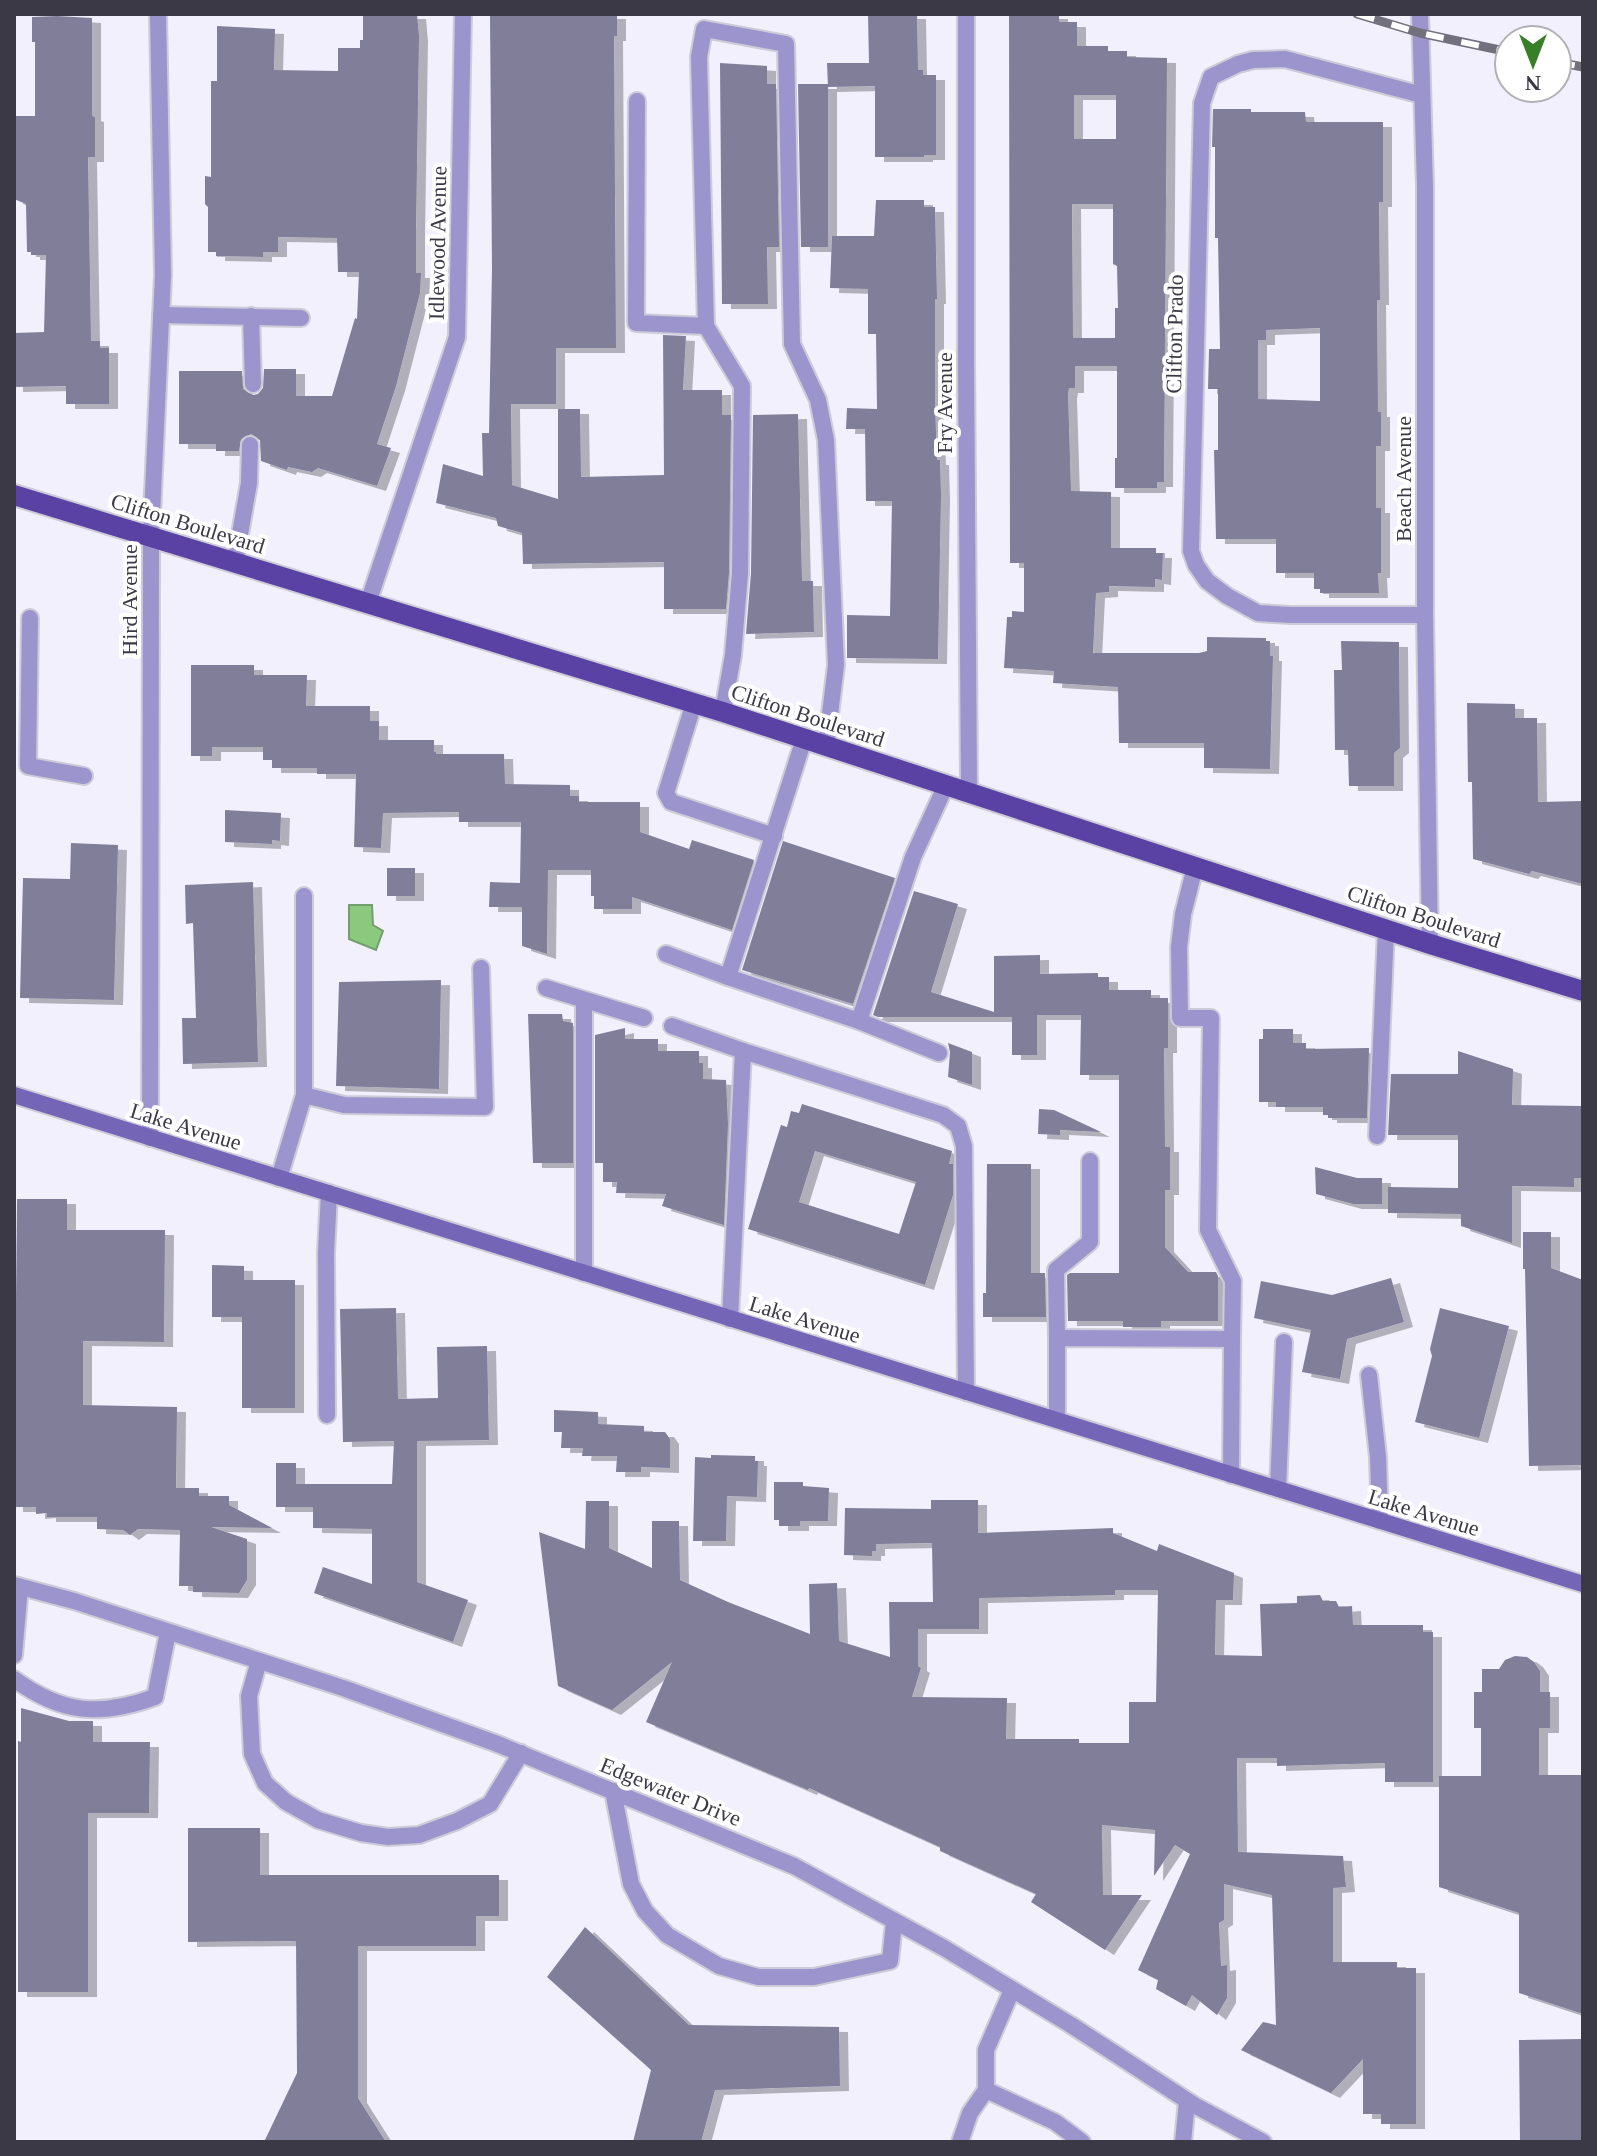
<svg xmlns="http://www.w3.org/2000/svg" width="1597" height="2156" font-family="'Times New Roman',serif">
	<defs>
		<filter id="shadow"><feDropShadow dx="9" dy="5" stdDeviation="0" flood-color="#0004"/></filter>
	</defs>
	<rect width="100%" height="100%" fill="#f2f0fd"/>
	<polygon fill="#8bc97f" stroke="#739e6e" stroke-width="2" points="349,905 372,905 373,925 383,931 376,950 349,939"/>
	<g fill="#817e9a" fill-rule="evenodd" filter="url(#shadow)">
		<polygon points="363,14 417,14 419,36 416,230 416,273 421,273 420,293 396,386 377,444 391,448 377,486 318,468 312,472 288,467 287,470 261,461 260,440 251,434 241,439 239,451 216,451 216,444 179,444 179,371 242,371 243,389 253,395 258,394 263,388 264,369 296,369 296,396 332,396 355,318 357,319 359,272 338,272 337,238 278,237 278,252 263,252 263,257 216,256 216,252 208,252 208,207 205,204 205,176 211,177 211,81 217,81 217,26 275,29 274,70 338,71 338,48 360,48 360,40 363,40"/>
		<polygon points="490,14 617,14 617,36 614,36 616,348 556,348 556,404 511,404 512,485 558,499 558,409 580,409 581,477 664,475 663,335 686,336 683,390 722,390 722,415 731,415 729,572 726,609 664,609 664,562 523,564 522,533 498,526 496,518 436,503 443,464 483,476 482,433 489,433 492,269"/>
		<polygon points="868,14 917,14 918,70 923,70 923,75 936,75 936,155 924,155 924,157 875,157 875,86 828,87 827,63 869,63"/>
		<path d="M1009 14H1059V22H1077V46H1108V51H1127V57L1167 58 1164 482H1157V488H1115V458H1117V366H1075V388H1069L1068 394 1071 491 1111 492V548H1156V553H1163L1162 580 1155 579V587L1109 586V592L1096 593 1093 653H1199L1207 651V637L1266 638V641H1270V656H1273L1270 769 1204 768V743H1119L1118 687 1053 683 1054 671 1004 668 1007 617H1012V611L1024 612V563H1010ZM1074 95H1116V139H1074ZM1072 204H1113V264L1117 266 1118 308H1115V338H1073Z"/>
		<polygon points="57,16 92,18 92,116 95,117 95,157 88,157 91,341 100,341 100,348 109,348 109,404 66,404 66,386 14,387 14,333 44,332 46,255 31,255 31,252 27,252 26,204 14,199 14,116 35,116 35,42 32,42 32,17"/>
		<polygon points="720,63 767,66 767,84 776,84 779,247 767,247 768,304 722,304"/>
		<polygon points="798,84 828,84 828,247 801,247"/>
		<path d="M1213 109H1251V112H1305L1306 122H1383V202H1379L1380 300H1377L1378 412H1381V446H1376V508H1381V573H1378L1379 593H1320V589H1314V573H1276V539H1216L1214 450H1218V389H1208L1209 349H1220L1218 238H1215V147H1212ZM1320 328V401L1258 399V340H1266V330Z"/>
		<polygon points="876,200 924,200 924,207 935,207 937,299 935,299 935,405 937,460 940,460 941,495 938,659 847,658 847,615 890,616 892,501 866,501 865,429 846,429 847,408 877,409 876,334 868,334 868,289 830,288 832,236 874,236"/>
		<polygon points="798,414 802,581 813,581 814,632 746,634 751,573 753,415"/>
		<polygon points="1341,641 1399,642 1400,748 1394,753 1394,786 1349,786 1348,750 1335,750 1334,670 1342,670"/>
		<polygon points="191,665 254,665 254,675 307,675 306,706 370,706 370,721 379,721 379,740 434,740 434,752 436,752 436,754 504,754 505,784 570,785 570,796 579,796 579,802 640,802 640,832 689,849 692,840 754,860 732,930 632,897 632,909 594,909 594,896 591,896 591,870 548,870 547,954 522,946 522,907 489,907 490,882 520,883 521,822 459,822 459,812 383,813 381,848 354,847 356,774 317,774 317,768 272,768 272,760 263,760 263,747 212,747 212,756 191,756"/>
		<polygon points="1467,703 1515,704 1515,718 1537,718 1538,802 1583,801 1583,884 1532,871 1529,874 1473,859 1472,782 1468,782"/>
		<polygon points="225,810 281,813 280,841 272,840 272,844 225,842"/>
		<polygon points="783,841 895,878 853,1004 742,970"/>
		<polygon points="71,843 118,845 114,1000 20,998 23,878 70,879"/>
		<rect x="387" y="868" width="28" height="28"/>
		<polygon points="253,882 258,1062 183,1064 182,1018 196,1018 193,923 186,924 185,885"/>
		<polygon points="914,891 958,904 931,992 994,1012 994,956 1040,955 1040,974 1098,973 1098,977 1109,977 1109,990 1151,990 1151,998 1168,998 1168,1048 1164,1048 1165,1147 1170,1147 1170,1190 1165,1190 1165,1247 1188,1272 1216,1272 1218,1276 1218,1321 1161,1321 1161,1327 1123,1327 1123,1321 1068,1321 1067,1275 1070,1273 1119,1273 1119,1075 1080,1075 1081,1015 1037,1015 1037,1055 1012,1055 1012,1017 994,1017 994,1013 994,1017 878,1017 873,1015"/>
		<polygon points="441,980 439,1089 336,1086 339,982"/>
		<polygon points="528,1014 562,1014 563,1021 573,1023 573,1163 533,1163"/>
		<polygon points="625,1028 625,1039 658,1039 658,1051 699,1051 699,1063 703,1063 703,1079 726,1080 728,1124 724,1225 662,1206 666,1194 616,1193 617,1182 603,1182 603,1163 595,1163 595,1035"/>
		<polygon points="1263,1029 1293,1029 1293,1043 1306,1043 1306,1049 1369,1048 1367,1118 1328,1118 1328,1115 1323,1115 1323,1107 1276,1107 1276,1102 1259,1102 1259,1039 1263,1039"/>
		<polygon points="948,1043 972,1052 972,1085 948,1077 950,1052"/>
		<polygon points="1458,1051 1513,1069 1512,1105 1582,1106 1581,1178 1574,1178 1574,1187 1512,1186 1512,1243 1461,1226 1461,1214 1388,1213 1388,1187 1458,1188 1458,1135 1388,1135 1391,1074 1458,1074"/>
		<path d="M802 1104 952 1151 949 1164H953V1195L925 1285 748 1229 781 1125 787 1127 791 1111 799 1113ZM815 1151 916 1182 899 1234 799 1202Z"/>
		<polygon points="1039,1109 1054,1110 1101,1132 1060,1130 1060,1135 1038,1134"/>
		<polygon points="987,1164 1031,1164 1031,1273 1045,1273 1046,1317 983,1317 983,1293 986,1293"/>
		<polygon points="1315,1167 1357,1178 1382,1178 1382,1204 1353,1204 1316,1194"/>
		<polygon points="17,1199 67,1199 67,1230 165,1230 164,1342 83,1341 83,1405 177,1407 176,1488 199,1488 199,1496 229,1496 229,1505 272,1528 211,1527 247,1539 247,1580 239,1593 193,1592 193,1586 179,1586 180,1530 138,1529 130,1535 123,1530 97,1529 97,1517 47,1517 47,1513 36,1514 36,1507 14,1507"/>
		<polygon points="1523,1232 1551,1232 1551,1268 1583,1280 1583,1338 1581,1338 1583,1465 1529,1466 1525,1269 1523,1269"/>
		<polygon points="212,1265 244,1266 244,1280 295,1280 295,1408 242,1408 242,1317 212,1317"/>
		<polygon points="1391,1278 1404,1322 1347,1339 1340,1379 1302,1372 1311,1330 1254,1318 1261,1281 1332,1295"/>
		<polygon points="396,1308 398,1399 438,1398 437,1347 487,1346 489,1440 417,1441 417,1582 468,1600 453,1642 314,1593 323,1567 372,1584 372,1529 313,1528 313,1507 276,1507 276,1463 296,1463 296,1484 392,1484 394,1441 343,1442 340,1309"/>
		<polygon points="1440,1308 1509,1326 1479,1438 1415,1422 1432,1356 1430,1349"/>
		<polygon points="554,1410 598,1412 598,1424 644,1426 644,1432 665,1432 670,1439 670,1468 641,1467 641,1472 616,1472 617,1456 582,1456 583,1448 561,1448 562,1432 554,1432"/>
		<polygon points="711,1455 755,1456 755,1461 758,1461 757,1497 727,1496 726,1541 693,1541 695,1457 711,1458"/>
		<polygon points="774,1482 803,1482 803,1486 829,1488 828,1521 800,1521 800,1526 779,1526 779,1520 774,1520"/>
		<path d="M931 1500H978V1533L1113 1528V1533L1157 1551 1159 1544 1234 1573 1233 1600H1216L1215 1655 1262 1656 1260 1604 1297 1603V1596L1320 1595 1323 1601H1336L1339 1607 1352 1606 1353 1625H1423V1632H1433V1782H1385V1763L1277 1766V1758H1237L1238 1852 1343 1856 1346 1887 1333 1888V1962H1397V1968H1416V2124H1381V2114H1363V2059L1331 2093 1241 2050 1263 2022 1276 2025 1272 1895 1224 1884V1920L1219 1923 1221 1966 1227 1965V1998L1217 2015 1192 1995 1186 2006 1156 1989 1158 1980 1138 1970 1190 1854 1175 1845 1154 1876 1155 1830 1102 1825 1103 1895H1142L1105 1950 1031 1902 1036 1894 940 1851V1847L809 1788 808 1790 646 1722 672 1662 612 1710 558 1686 539 1532 585 1549 586 1501H609V1548L652 1568V1521H679L680 1580 728 1602 810 1634 809 1584 837 1583 839 1641 890 1657 889 1602H933L932 1543 876 1544V1551H872V1556L844 1555 845 1508 931 1509ZM1115 1590H1158L1156 1702H1129V1743H1079V1739H1006L1007 1698 912 1697 921 1668 918 1666V1629H979V1598L1115 1595Z"/>
		<polygon points="1515,1656 1527,1657 1534,1662 1540,1671 1540,1692 1550,1692 1550,1728 1539,1728 1539,1775 1583,1775 1583,2014 1519,1993 1519,1913 1439,1887 1439,1776 1481,1776 1481,1728 1474,1728 1474,1692 1482,1692 1482,1669 1499,1669 1505,1660"/>
		<polygon points="21,1708 69,1721 93,1721 93,1742 150,1742 149,1813 88,1813 88,1992 18,1992 18,1741 21,1742"/>
		<polygon points="188,1828 260,1828 260,1875 499,1875 499,1916 476,1916 476,1946 358,1946 358,2098 386,2142 264,2142 297,2073 296,1941 188,1942"/>
		<polygon points="585,1927 689,2025 839,2027 840,2086 715,2090 701,2142 633,2142 651,2070 547,1977"/>
		<polygon points="1581,2039 1582,2142 1520,2142 1519,2040"/>
	</g>
	<g fill="none" stroke-linecap="round" stroke-linejoin="round">
		<g stroke="#cdcbd8" stroke-width="20">
			<g id="lane">
				<polyline points="637,101 636,323 706,326"/>
				<polyline points="161,315 301,318"/>
				<polyline points="251,316 253,384"/>
				<polyline points="235,562 249,483 250,445"/>
				<polyline points="30,618 28,766 84,776"/>
				<polyline points="694,703 666,793 671,802 774,836"/>
				<polyline points="723,712 733,655 740,573 742,386 706,326 699,57 704,29 786,44 792,344 818,400 826,440 836,665 826,747"/>
				<polyline points="804,739 728,977 859,1021 913,857 946,785"/>
				<polyline points="1195,867 1183,914 1179,947 1180,1018 1211,1018 1208,1230 1233,1281 1232,1339"/>
				<polyline points="666,954 728,977"/>
				<polyline points="546,988 644,1018"/>
				<polyline points="859,1021 939,1053"/>
				<polyline points="672,1026 743,1051 943,1115 958,1126 964,1146 966,1392"/>
				<polyline points="304,1095 344,1105 485,1107 481,968"/>
				<polyline points="1377,1136 1386,929"/>
				<polyline points="279,1178 304,1095 304,896"/>
				<polyline points="584,1273 584,1001"/>
				<polyline points="730,1319 743,1051"/>
				<polyline points="1057,1338 1056,1270 1090,1242 1090,1161"/>
				<polyline points="1369,1375 1378,1457 1380,1521"/>
				<polyline points="327,1415 326,1253 329,1193"/>
				<polyline points="1057,1420 1057,1338 1232,1339 1231,1475"/>
				<polyline points="1278,1489 1284,1342"/>
				<polyline points="14,1655 20,1587"/>
				<polyline points="259,1661 249,1696 252,1754 265,1783 286,1802 318,1820 361,1833 388,1837 419,1835 457,1821 490,1804 521,1753"/>
				<path d="M14 1679C62 1714 100 1717 155 1697L168 1632"/>
				<polyline points="613,1791 631,1884 645,1911 667,1935 719,1966 758,1977 814,1977 890,1961 894,1922"/>
				<polyline points="986,2090 1055,2122 1082,2142"/>
				<polyline points="960,2142 970,2113 986,2090 986,2050 1012,1990"/>
				<polyline points="1183,2142 1187,2101"/>
			</g>
		</g>
		<g stroke="#cdcbd8" stroke-width="20">
			<g id="street">
				<polyline points="966,14 966,357 969,792"/>
				<polyline points="1420,14 1425,188 1425,615 1430,944"/>
				<polyline points="1422,95 1285,59 1253,60 1238,64 1211,77 1202,103 1191,551 1196,565 1207,581 1227,596 1258,613 1290,615 1425,615"/>
				<polyline points="368,603 457,337 463,14"/>
				<polyline points="150,1138 151,536 163,275 158,14"/>
				<polyline points="14,1585 74,1601 343,1688 495,1743 794,1866 944,1948 1071,2025 1194,2105 1263,2142"/>
			</g>
		</g>
		<g stroke="#cdcbd8" stroke-width="20">
			<polyline id="secondary" points="14,1095 1583,1584"/>
		</g>
		<g stroke="#cdcbd8" stroke-width="24">
			<polyline id="primary" points="14,495 723,712 1430,944 1583,991"/>
		</g>
		<use href="#lane" stroke="#9c94cc" stroke-width="16"/>
		<use href="#street" stroke="#9c94cc" stroke-width="16"/>
		<use href="#secondary" stroke="#7465b6" stroke-width="16"/>
		<use href="#primary" stroke="#5a41a4" stroke-width="20"/>
		<g stroke="#72707d" stroke-width="9">
			<g id="rail">
				<polyline points="1357,14 1420,33 1509,52"/>
				<polyline points="1557,62 1583,67"/>
			</g>
		</g>
		<use href="#rail" stroke="#fff" stroke-width="6" stroke-dasharray="18" stroke-linecap="butt"/>
	</g>
	<g text-anchor="middle" stroke-width="8" stroke-linejoin="round" paint-order="stroke">
		<g font-size="22" fill="#3b3946" stroke="#fff">
			<text transform="translate(437 243) rotate(-89)" y="8">Idlewood Avenue</text>
			<text transform="translate(1174 334) rotate(-89)" y="8">Clifton Prado</text>
			<text transform="translate(944 403) rotate(-90)" y="8">Fry Avenue</text>
			<text transform="translate(1403 479) rotate(-90)" y="8">Beach Avenue</text>
			<text transform="translate(188 523) rotate(17)" y="8">Clifton Boulevard</text>
			<text transform="translate(129 600) rotate(-90)" y="8">Hird Avenue</text>
			<text transform="translate(808 715) rotate(18)" y="8">Clifton Boulevard</text>
			<text transform="translate(1424 916) rotate(18)" y="8">Clifton Boulevard</text>
			<text transform="translate(186 1126) rotate(17)" y="8">Lake Avenue</text>
			<text transform="translate(805 1319) rotate(17)" y="8">Lake Avenue</text>
			<text transform="translate(1424 1512) rotate(17)" y="8">Lake Avenue</text>
			<text transform="translate(671 1791) rotate(22)" y="8">Edgewater Drive</text>
		</g>
	</g>
	<rect width="1597" height="2156" fill="none" stroke="#3b3946" stroke-width="32"/>
	<g transform="translate(1533 64) rotate(180)"><circle r="38" fill="#ffffff" stroke="#b1b0b5" stroke-width="2"/>
	<path d="M0-6L14 30L0 20L-14 30Z" fill="#378027"/>
	<text y="-12" font-size="22" font-weight="bold" text-anchor="middle" fill="#3b3946">N</text>
	</g>
</svg>
